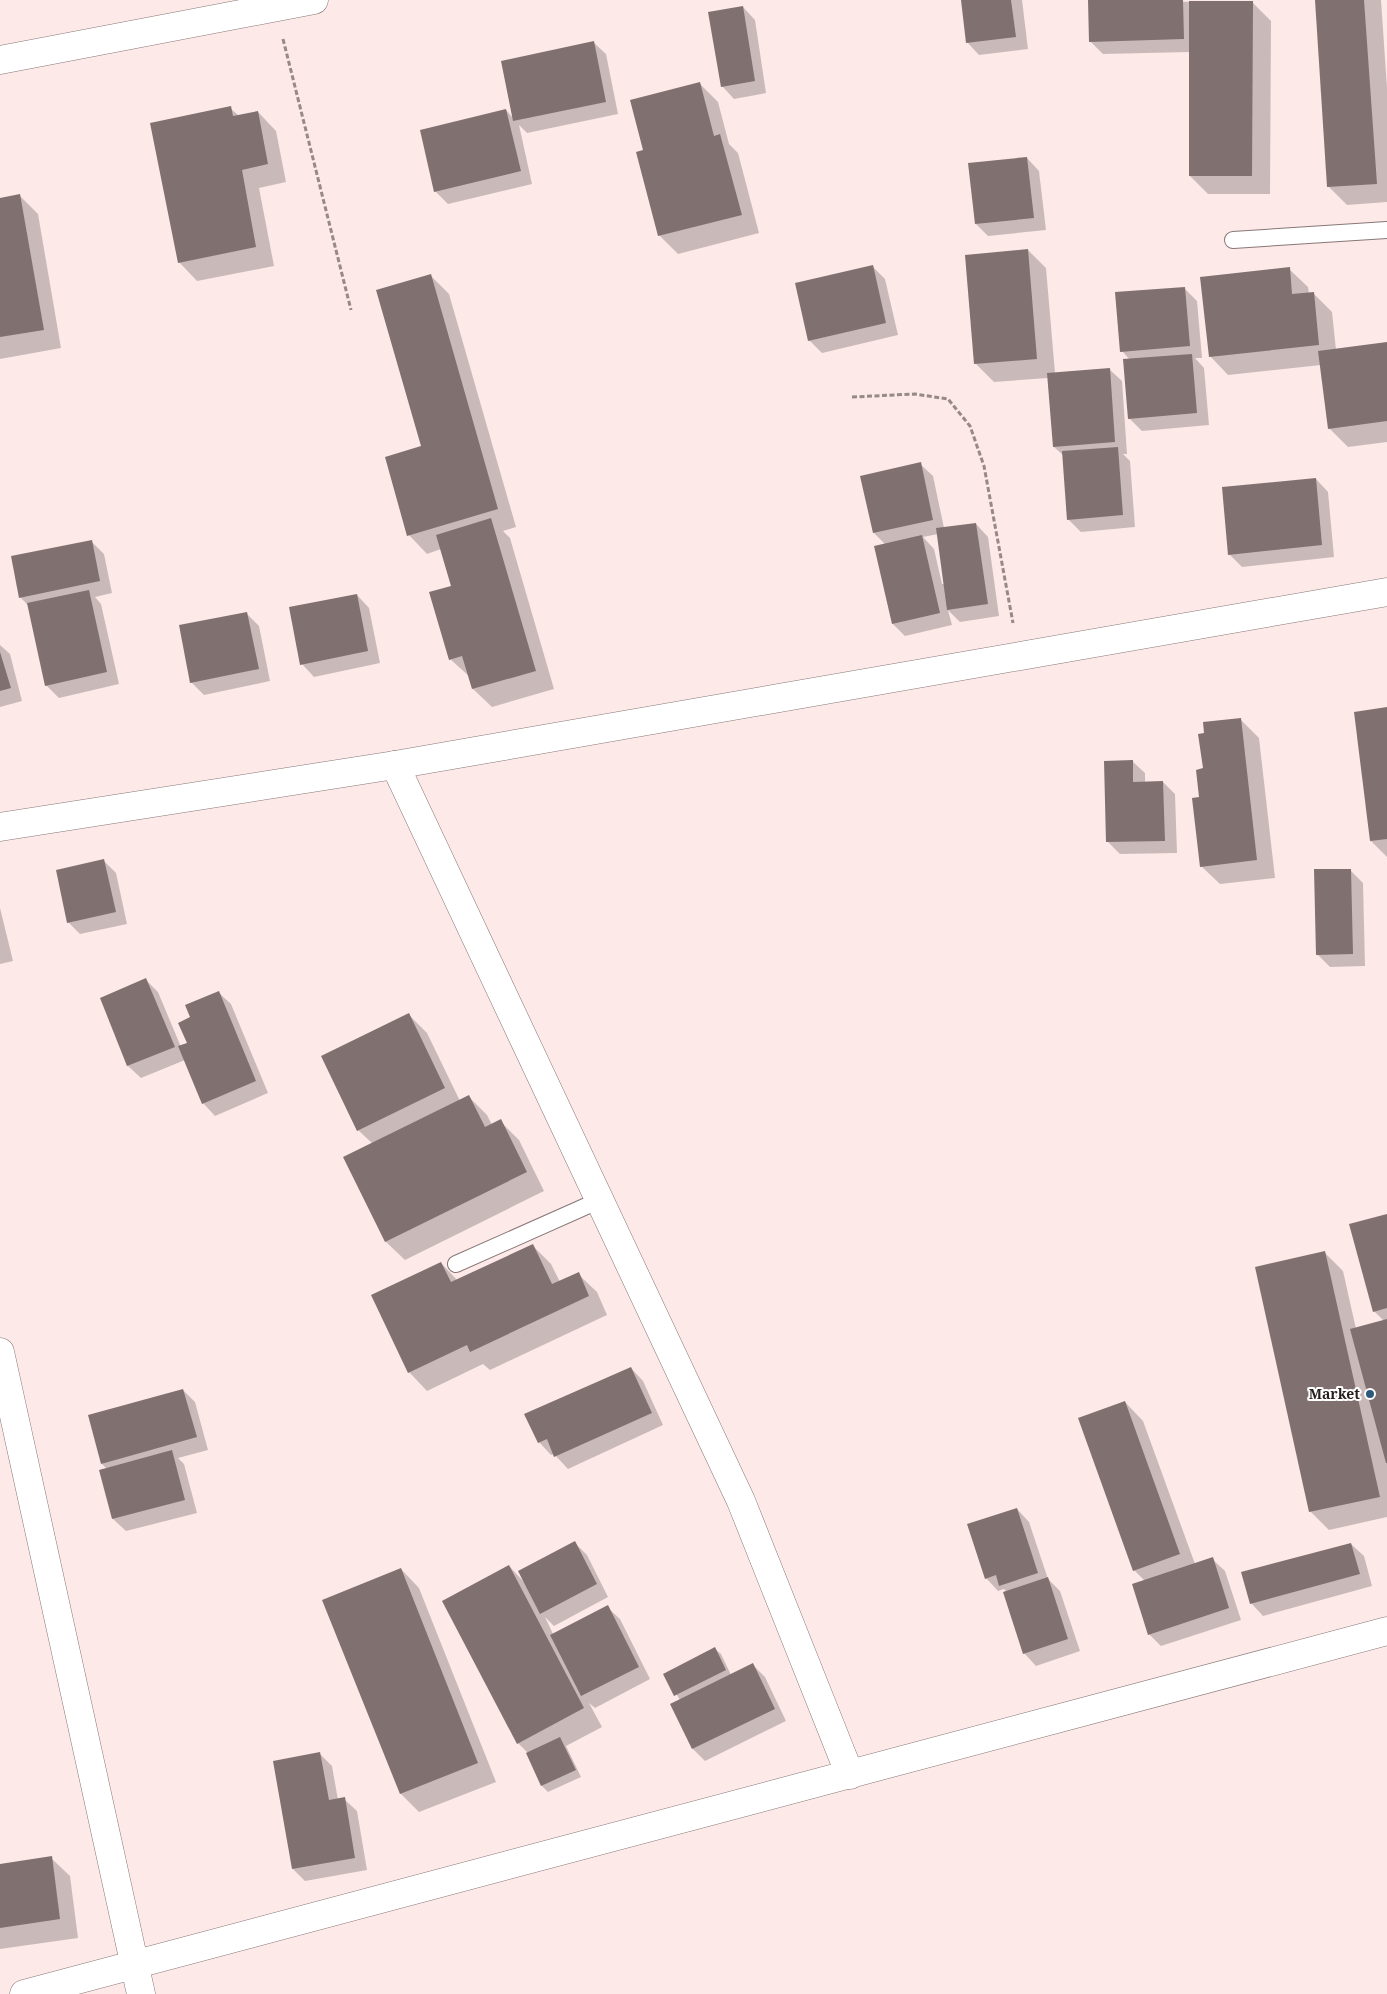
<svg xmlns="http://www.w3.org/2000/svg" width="1387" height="1994" font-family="'Noto Serif',serif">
	<rect width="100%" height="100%" fill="#fce9e8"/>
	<g fill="#0003" fill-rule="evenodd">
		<polygon points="962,0 1022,0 1028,49 979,55 967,42"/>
		<polygon points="1090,0 1253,3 1271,21 1270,194 1208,194 1190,176 1190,52 1103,54 1090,41"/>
		<polygon points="1316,0 1381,0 1387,88 1387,202 1347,205 1328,186"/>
		<polygon points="743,7 755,20 766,93 734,99 722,86"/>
		<polygon points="593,42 606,54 618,114 527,133 519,125 532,184 448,204 435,191 506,110 514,119"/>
		<polygon points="700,84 718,102 729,144 738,153 759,233 678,254 659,235 644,151"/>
		<polygon points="230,108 239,116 258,112 276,131 286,182 259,188 274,266 197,281 179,262"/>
		<polygon points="1027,158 1039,171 1046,230 988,236 976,224"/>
		<polygon points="20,196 38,214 61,348 0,359 0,199"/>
		<polygon points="1028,250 1046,268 1055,373 1109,369 1122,381 1127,454 1123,454 1130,461 1135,527 1081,532 1068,519 1064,456 1054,447 1048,378 994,382 976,364"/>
		<polygon points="873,267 885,279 898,335 822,353 809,340"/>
		<polygon points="1289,269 1308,287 1309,294 1313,293 1332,312 1336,350 1387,343 1387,442 1348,447 1329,428 1321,365 1228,375 1210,356"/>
		<polygon points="431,276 449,294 516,527 503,531 510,538 554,689 492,707 473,689 470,677 450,659 452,587 441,549 427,554 409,535 423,447"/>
		<polygon points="1184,288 1197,301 1202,358 1195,358 1204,368 1209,425 1142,431 1129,418 1130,360 1122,351"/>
		<path d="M920 464 933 476 944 528 976 524 988 537 999 616 960 622 948 610 952 625 905 636 893 624 886 545 874 533ZM938 534 944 584H942L934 549 923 537Z"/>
		<polygon points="1316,479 1328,492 1334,557 1242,567 1229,554"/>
		<polygon points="91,541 104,554 112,593 95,597 101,604 119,684 59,698 46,685 29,606 20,597"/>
		<polygon points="357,595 369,608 380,663 314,677 302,664"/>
		<polygon points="246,613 259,626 270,681 204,695 191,682"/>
		<polygon points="0,645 10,654 22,701 0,707"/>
		<polygon points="1387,709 1387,857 1371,841 1355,713"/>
		<polygon points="1240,719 1259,738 1275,878 1220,884 1201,866 1200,798 1204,769"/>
		<polygon points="1132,761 1145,773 1145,782 1163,782 1175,794 1177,853 1120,854 1108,842"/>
		<polygon points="104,861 116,873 127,924 80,934 68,922"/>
		<polygon points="1350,870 1363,883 1365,966 1330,967 1317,954"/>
		<polygon points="0,908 13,961 0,964"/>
		<polygon points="146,980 158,992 181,1047 188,1043 192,1018 218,992 231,1004 268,1093 215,1116 203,1103 185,1060 141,1078 128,1066 101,998"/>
		<polygon points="408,1014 427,1033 460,1101 468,1096 487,1115 492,1125 500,1121 519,1140 544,1191 405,1260 386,1242 345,1158 373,1144 358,1130"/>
		<polygon points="1387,1215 1387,1517 1329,1530 1310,1511 1325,1253 1343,1271 1356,1329 1384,1321 1374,1311"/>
		<polygon points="533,1246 551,1264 560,1282 578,1274 597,1292 607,1315 490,1370 483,1364 427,1391 409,1372 441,1263 458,1281"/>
		<polygon points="631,1368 643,1381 663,1425 568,1469 554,1454 551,1455 539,1442"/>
		<polygon points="183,1390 195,1402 208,1450 178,1458 184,1464 197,1513 126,1531 113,1519 107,1469 102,1464"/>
		<polygon points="1125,1402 1143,1421 1195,1564 1212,1559 1225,1571 1241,1620 1161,1646 1149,1634 1145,1581 1134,1570"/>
		<polygon points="1017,1509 1029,1522 1048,1579 1060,1591 1080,1651 1036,1666 1024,1653 1007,1592 1004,1589 998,1591 986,1578"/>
		<polygon points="575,1543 587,1555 608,1597 554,1626 545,1617 553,1634 607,1607 620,1619 650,1679 595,1708 589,1703 602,1727 566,1746 581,1777 548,1792 542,1786 528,1753 518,1743 509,1566 524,1582"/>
		<polygon points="1351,1544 1364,1556 1372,1586 1263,1616 1251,1603"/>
		<polygon points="401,1569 419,1588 496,1782 419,1812 401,1794 323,1601"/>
		<polygon points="715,1649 721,1654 731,1675 752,1664 765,1677 786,1721 705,1761 693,1749 671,1704 680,1700 664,1674"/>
		<polygon points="320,1754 332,1766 338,1800 344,1799 357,1811 367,1870 305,1881 293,1869"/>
		<polygon points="51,1858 70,1876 78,1938 0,1949 0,1865"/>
	</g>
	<g fill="#817070">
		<polygon points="961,0 1011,0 1016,37 966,43"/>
		<polygon points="1088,0 1183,0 1184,39 1089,42"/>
		<polygon points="1315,0 1364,0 1377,184 1327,187"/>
		<polygon points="1189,1 1253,1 1252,176 1189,176"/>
		<polygon points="743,6 755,81 721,87 708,12"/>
		<polygon points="594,41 606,102 513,121 501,61"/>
		<polygon points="700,82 714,136 720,134 742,215 658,236 636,152 643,150 630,100"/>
		<polygon points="231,106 233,116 258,111 268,164 242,170 256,247 178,263 150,123"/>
		<polygon points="506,109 521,171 434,192 420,130"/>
		<polygon points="1027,157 1034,218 975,224 968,163"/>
		<polygon points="20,194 44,330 0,337 0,198"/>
		<polygon points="1028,249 1037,359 974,364 965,255"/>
		<polygon points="873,265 886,323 808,341 795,283"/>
		<polygon points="1290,267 1292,294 1314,292 1319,345 1209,357 1200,277"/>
		<polygon points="431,274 498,509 407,536 385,457 421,446 376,290"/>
		<polygon points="1185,287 1190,346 1120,352 1115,292"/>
		<polygon points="1387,342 1387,421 1328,429 1318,351"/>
		<polygon points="1192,354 1197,413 1128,419 1123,359"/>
		<polygon points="1110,368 1115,442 1053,447 1047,373"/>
		<polygon points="1118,447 1123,515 1067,520 1062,451"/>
		<polygon points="921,462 933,520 873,533 860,476"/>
		<polygon points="1316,478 1322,545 1228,555 1222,487"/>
		<polygon points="491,518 536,671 472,689 462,656 449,660 429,592 451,586 436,535"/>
		<polygon points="976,523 988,604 947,610 936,528"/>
		<polygon points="922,535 940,613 892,624 874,546"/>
		<polygon points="92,540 100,581 19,598 11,556"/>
		<polygon points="89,590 107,672 45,686 27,603"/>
		<polygon points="357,594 368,651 300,665 289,607"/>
		<polygon points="247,612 259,669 190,683 179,625"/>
		<polygon points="0,652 11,688 0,691"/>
		<polygon points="1387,707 1387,839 1370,841 1354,712"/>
		<polygon points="1241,718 1257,860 1200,867 1192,798 1199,797 1196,770 1203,768 1198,734 1204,733 1203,722"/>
		<polygon points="1133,760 1133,782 1163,781 1165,841 1106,842 1104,761"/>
		<polygon points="104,859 116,912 67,923 56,870"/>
		<polygon points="1314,869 1351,869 1353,954 1316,955"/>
		<polygon points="146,978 175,1047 127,1066 100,998"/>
		<polygon points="219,991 256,1081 202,1104 178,1046 187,1043 178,1023 190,1017 185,1005"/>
		<polygon points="409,1013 445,1088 357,1131 321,1056"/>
		<polygon points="469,1095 485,1127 501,1119 527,1172 385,1242 343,1157"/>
		<polygon points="1387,1214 1387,1308 1373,1312 1349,1224"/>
		<polygon points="533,1244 552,1284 579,1272 589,1296 470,1352 467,1345 408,1373 371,1295 441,1262 451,1282"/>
		<polygon points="1325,1251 1380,1497 1309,1512 1255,1267"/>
		<polygon points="1387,1319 1387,1463 1386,1463 1350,1329"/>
		<polygon points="631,1367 652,1413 554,1457 547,1439 538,1443 524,1414"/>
		<polygon points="183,1389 197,1437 101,1464 88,1415"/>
		<polygon points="1125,1401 1180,1554 1133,1571 1078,1418"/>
		<polygon points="172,1450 185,1500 112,1519 99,1470"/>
		<polygon points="1017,1508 1038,1573 999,1586 996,1575 985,1579 967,1524"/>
		<polygon points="575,1541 597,1584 540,1614 518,1571"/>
		<polygon points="1351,1543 1360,1574 1250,1604 1241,1572"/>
		<polygon points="1213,1557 1229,1608 1148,1635 1132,1584"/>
		<polygon points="509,1565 584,1708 517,1744 442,1601"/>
		<polygon points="401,1568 478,1763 400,1794 322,1600"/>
		<polygon points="1048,1577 1068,1639 1023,1654 1003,1592"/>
		<polygon points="608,1605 639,1667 581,1696 550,1635"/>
		<polygon points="715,1647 726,1670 674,1696 663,1674"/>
		<polygon points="753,1663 775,1709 692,1749 670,1704"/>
		<polygon points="560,1737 576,1770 541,1786 526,1753"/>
		<polygon points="320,1752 329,1800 345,1797 355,1858 292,1869 273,1761"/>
		<polygon points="52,1856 60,1919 0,1928 0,1864"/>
	</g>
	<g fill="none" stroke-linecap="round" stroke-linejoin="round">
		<g stroke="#877" stroke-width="18">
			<g id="lane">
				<polyline points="1233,240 1387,230"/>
				<polyline points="456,1264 600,1200"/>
			</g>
		</g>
		<g stroke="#877" stroke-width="29">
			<g id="street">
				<polyline points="0,60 314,0"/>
				<polyline points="395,765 741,1501 850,1775"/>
				<polyline points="0,827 395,765 1387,592"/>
				<polyline points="0,1352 141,1994"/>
				<polyline points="24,1994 1387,1631"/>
			</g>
		</g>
		<g stroke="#968988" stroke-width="3" stroke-dasharray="5 2.5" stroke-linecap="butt">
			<polyline points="283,39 351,310"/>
			<polyline points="852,397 915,394 948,399 970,426 984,466 1013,623"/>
		</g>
		<use href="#lane" stroke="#fff" stroke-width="16"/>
		<use href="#street" stroke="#fff" stroke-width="28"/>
	</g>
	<circle fill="#2c5b7a" stroke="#fff" stroke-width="2" cx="1370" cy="1394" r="5"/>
	<g text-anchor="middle" stroke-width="4" stroke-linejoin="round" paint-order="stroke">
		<g font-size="14" font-weight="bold" fill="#251e1e" stroke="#fff" text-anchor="end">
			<text x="1360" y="1399">Market</text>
		</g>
	</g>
</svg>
